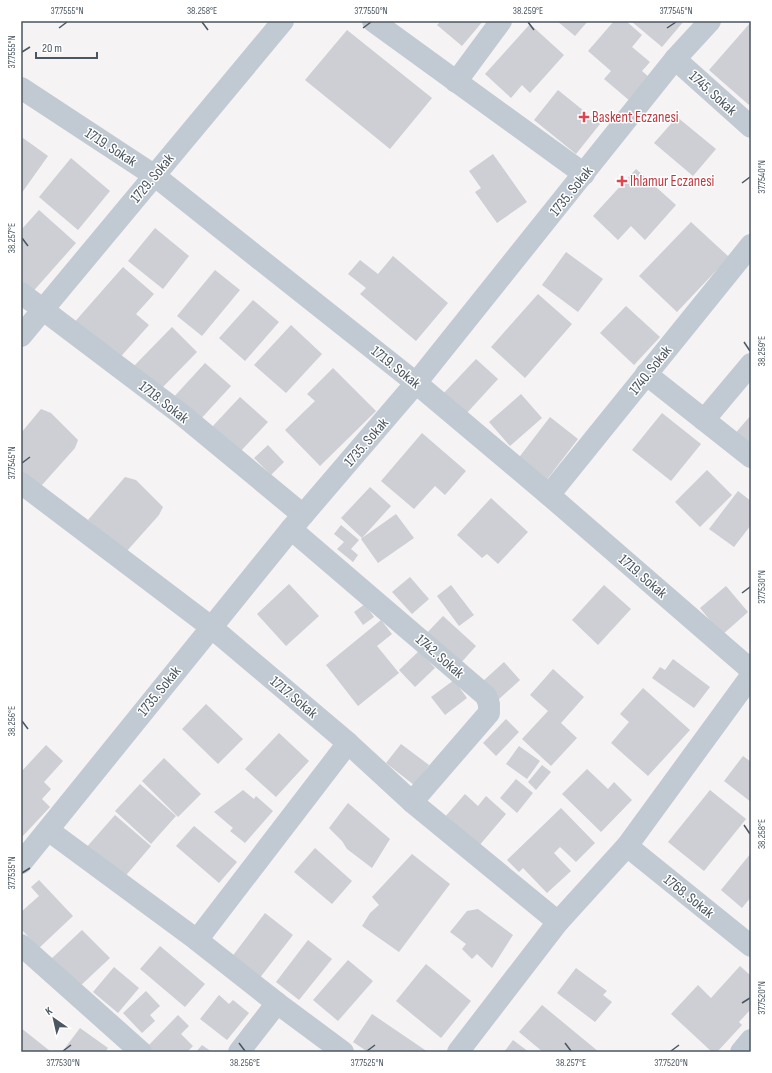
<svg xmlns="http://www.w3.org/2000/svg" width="772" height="1073" font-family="'Sofia Sans Condensed',sans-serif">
	<rect width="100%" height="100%" fill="#f5f3f3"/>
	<g fill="#cdcfd5">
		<polygon points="441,21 483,21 462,46 437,25"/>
		<polygon points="557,21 588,21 575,36"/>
		<polygon points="614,21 626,21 642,35 632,47 650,62 642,71 650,78 630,101 604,79 611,71 588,51"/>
		<polygon points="631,21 684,21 662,47"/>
		<polygon points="751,22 751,102 749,105 709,70"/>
		<polygon points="530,24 564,55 530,93 522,85 511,98 485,74"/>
		<polygon points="347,30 432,98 390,149 305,80"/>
		<polygon points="558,90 600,124 576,154 534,120"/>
		<polygon points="677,117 716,149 693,176 654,143"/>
		<polygon points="23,138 48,156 21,194 21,141"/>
		<polygon points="493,154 527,202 497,223 475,192 481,188 469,171"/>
		<polygon points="71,158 110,191 78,230 39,197"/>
		<polygon points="636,169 676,205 645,240 631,226 618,240 593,216"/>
		<polygon points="39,210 76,243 29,296 21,288 21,230"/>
		<polygon points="691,222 729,257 677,312 639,276"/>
		<polygon points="155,228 189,256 163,289 128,261"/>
		<polygon points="566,252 603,279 578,312 542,285"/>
		<polygon points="393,256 448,303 416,341 360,294 366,288 348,274 360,260 378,274"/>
		<polygon points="123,267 154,294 136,314 149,325 115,363 72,325"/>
		<polygon points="215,270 240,290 202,336 177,316"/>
		<polygon points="538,294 572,324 525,378 491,347"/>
		<polygon points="253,300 279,322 245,361 219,338"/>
		<polygon points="626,306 660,337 634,365 600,333"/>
		<polygon points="291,325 322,354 286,393 254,365"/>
		<polygon points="172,327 197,352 160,390 134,366"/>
		<polygon points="476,359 498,379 465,415 442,395"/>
		<polygon points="205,363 231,386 198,422 172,399"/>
		<polygon points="333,368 376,411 320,466 285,430 315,401 307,394"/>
		<polygon points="521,394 542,418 510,446 489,422"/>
		<polygon points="240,397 268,422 239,453 211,428"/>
		<polygon points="41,409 51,413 78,440 75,448 42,485 21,477 21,433"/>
		<polygon points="662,413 701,444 671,481 632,450"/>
		<polygon points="751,415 751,445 733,436"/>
		<polygon points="550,417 578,439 545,482 517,460"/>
		<polygon points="422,433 466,471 445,495 435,486 414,509 381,481"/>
		<polygon points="268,445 284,462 271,475 254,458"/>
		<polygon points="707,470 732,495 700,527 675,502"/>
		<polygon points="125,477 136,480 163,507 159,515 126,552 88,520"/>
		<polygon points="370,487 391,506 362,538 396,514 414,538 378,563 361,539 362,538 341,518"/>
		<polygon points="738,491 751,501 751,525 734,547 709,529"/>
		<polygon points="491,498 528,532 498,564 487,554 482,558 457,535"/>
		<polygon points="341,525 359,540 351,549 358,555 353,562 337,549 344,542 334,534"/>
		<polygon points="410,577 429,599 412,614 392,592"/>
		<polygon points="289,584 319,616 286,646 257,614"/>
		<polygon points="451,585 474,615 459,626 437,596"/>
		<polygon points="604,585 631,609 598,645 572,620"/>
		<polygon points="726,586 748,612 722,635 700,608"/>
		<polygon points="365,604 374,617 363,625 354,612"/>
		<polygon points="443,616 476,646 459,665 425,635"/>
		<polygon points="381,620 392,634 377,646 399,673 358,706 326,665"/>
		<polygon points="419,651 435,668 415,687 399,670"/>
		<polygon points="673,659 710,687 694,708 652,678 660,667 665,670"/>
		<polygon points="504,662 520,680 498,700 482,682"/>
		<polygon points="553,669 584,697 561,723 577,738 551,766 522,739 548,711 530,695"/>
		<polygon points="454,680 467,698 445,715 431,697"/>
		<polygon points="643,688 690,730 648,776 611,743 629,722 620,714"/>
		<polygon points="206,704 243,739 218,764 182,729"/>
		<polygon points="506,719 519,732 496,756 483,743"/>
		<polygon points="279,733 309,761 276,797 245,769"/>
		<polygon points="401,744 429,765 414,785 386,763"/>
		<polygon points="46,745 63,761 44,782 51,789 42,799 50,807 21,838 21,772"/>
		<polygon points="519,746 540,761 527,779 506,764"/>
		<polygon points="743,756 751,762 751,802 724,781"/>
		<polygon points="164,758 201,794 178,817 142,781"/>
		<polygon points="542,765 551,772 536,790 528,782"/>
		<polygon points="587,769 608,789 614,782 632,800 601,832 562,794"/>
		<polygon points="516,779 533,793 517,813 500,798"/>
		<polygon points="140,784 176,816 151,844 115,811"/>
		<polygon points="243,790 254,799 256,796 273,811 245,843 230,831 233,828 214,812"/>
		<polygon points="710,790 746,819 704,871 668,842"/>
		<polygon points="465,794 478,806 486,796 506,814 478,847 444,818"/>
		<polygon points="348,803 390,839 372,868 347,849 342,841 329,828"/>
		<polygon points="561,808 595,843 576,862 560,847 554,853 571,871 547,893 523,868 519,872 507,860"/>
		<polygon points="115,815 151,846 122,880 85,849"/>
		<polygon points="194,826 237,862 219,883 176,846"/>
		<polygon points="315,848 352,881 332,904 294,872"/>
		<polygon points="751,853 751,897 742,908 721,890"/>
		<polygon points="412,854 450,884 399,952 362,926 370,913 379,905 372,897"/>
		<polygon points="39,880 73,916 39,948 21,929 21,912 39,896 31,887"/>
		<polygon points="478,909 513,935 492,968 477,954 472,959 462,949 466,944 450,932 467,911"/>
		<polygon points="265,913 293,935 259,979 231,958"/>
		<polygon points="82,930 110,958 78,988 50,960"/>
		<polygon points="308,940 332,959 299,1000 276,982"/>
		<polygon points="160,946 205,984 185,1007 140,969"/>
		<polygon points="348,960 373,981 338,1021 313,1000"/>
		<polygon points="426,964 471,1001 441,1038 396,1001"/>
		<polygon points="740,966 751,976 751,1009 739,1022 742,1025 717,1052 712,1052 671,1014 698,985 711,998"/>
		<polygon points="114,967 139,988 118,1013 93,992"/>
		<polygon points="576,968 607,991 603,995 612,1002 595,1022 557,993"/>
		<polygon points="146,991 160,1006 150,1015 155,1021 142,1033 123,1013"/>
		<polygon points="219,995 229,1004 233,1000 249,1013 227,1040 200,1019"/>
		<polygon points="542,1005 599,1052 543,1052 519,1032"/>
		<polygon points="372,1014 428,1052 368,1052 353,1042"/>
		<polygon points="178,1015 189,1026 181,1034 193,1046 187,1052 152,1052 147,1047"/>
		<polygon points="21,1028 50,1051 49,1052 21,1052"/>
		<polygon points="80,1028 108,1048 105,1052 62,1052"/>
		<polygon points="513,1040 529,1052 504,1052"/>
		<polygon points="202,1045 212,1052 196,1052"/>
	</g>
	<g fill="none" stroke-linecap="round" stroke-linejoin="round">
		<g stroke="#c1cad2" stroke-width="22">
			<polyline points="373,21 584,174"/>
			<polyline points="675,59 751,127"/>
			<polyline points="456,82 501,21"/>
			<polyline points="21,88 155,176 416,383 549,495 751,670"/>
			<polyline points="21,293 181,414 303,515"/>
			<polyline points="21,336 283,21"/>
			<polyline points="646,374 751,457"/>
			<polyline points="704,420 751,364"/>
			<polyline points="21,483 211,627 348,743 412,802 558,922"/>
			<polyline points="549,495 751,245"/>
			<polyline points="291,529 486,696 489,704 489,713 412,802"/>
			<polyline points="48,830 197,940 277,1003 343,1052"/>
			<polyline points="627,846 751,946"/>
			<polyline points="21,863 291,529 416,383 675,59 710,21"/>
			<polyline points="197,940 348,743"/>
			<polyline points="21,945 141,1052"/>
			<polyline points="239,1052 277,1003"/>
			<polyline points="458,1052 558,922 627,846 751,676"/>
			<polyline points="741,1052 751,1040"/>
		</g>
	</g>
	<path fill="none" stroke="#4a5661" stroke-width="1.5" d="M202 22 208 30M528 22 534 30M59 28 67 22M363 28 371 22M667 28 676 22M22 52 30 47M742 183 750 177M22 238 28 246M744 342 750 351M22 463 30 457M742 593 750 587M22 721 28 729M744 825 750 834M22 873 30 868M742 1003 750 998M239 1043 245 1051M565 1043 571 1051M63 1051 71 1045M367 1051 375 1045M671 1051 679 1045"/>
	<g fill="#e0444e" stroke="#fff" stroke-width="1.5">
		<path d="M582 111h4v4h4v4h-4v4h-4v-4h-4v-4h4z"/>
		<path d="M620 175h4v4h4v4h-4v4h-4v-4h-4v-4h4z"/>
	</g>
	<g text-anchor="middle" stroke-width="3" stroke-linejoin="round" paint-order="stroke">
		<g font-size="15" fill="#4a5661" stroke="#fff">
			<text transform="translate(713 93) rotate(42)" y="5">1745. Sokak</text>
			<text transform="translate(111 147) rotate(33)" y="5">1719. Sokak</text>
			<text transform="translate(152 178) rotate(-50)" y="5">1729. Sokak</text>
			<text transform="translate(571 191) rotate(-51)" y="5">1735. Sokak</text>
			<text transform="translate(396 367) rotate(39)" y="5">1719. Sokak</text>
			<text transform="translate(650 370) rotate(-51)" y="5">1740. Sokak</text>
			<text transform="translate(164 402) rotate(38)" y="5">1718. Sokak</text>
			<text transform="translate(366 442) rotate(-49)" y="5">1735. Sokak</text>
			<text transform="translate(643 576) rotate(41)" y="5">1719. Sokak</text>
			<text transform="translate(440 656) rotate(41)" y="5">1742. Sokak</text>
			<text transform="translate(159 691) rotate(-51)" y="5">1735. Sokak</text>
			<text transform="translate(294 697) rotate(40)" y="5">1717. Sokak</text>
			<text transform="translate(689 896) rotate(39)" y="5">1768. Sokak</text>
		</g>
		<g font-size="15" fill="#be3a42" stroke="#fff" text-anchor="start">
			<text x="592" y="122">Baskent Eczanesi</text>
			<text x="630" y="186">Ihlamur Eczanesi</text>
		</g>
	</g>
	<rect width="772" height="1073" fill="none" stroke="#ffffff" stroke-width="44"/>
	<g transform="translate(54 1019) rotate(326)" stroke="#ffffff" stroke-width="3" paint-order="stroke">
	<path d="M0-3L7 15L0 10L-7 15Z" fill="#4a5661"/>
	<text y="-6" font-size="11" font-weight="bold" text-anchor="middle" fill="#4a5661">K</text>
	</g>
	<path d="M36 52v6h61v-6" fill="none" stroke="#4a5661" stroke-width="2"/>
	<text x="42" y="52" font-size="12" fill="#4a5661" stroke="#ffffff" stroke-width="3" paint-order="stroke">20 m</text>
	<rect x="22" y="22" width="728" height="1029" fill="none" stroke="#4a5661" stroke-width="1.5"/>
	<g font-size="10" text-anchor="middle" fill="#4a5661">
		<text x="67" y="14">37.7555°N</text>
		<text x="202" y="14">38.258°E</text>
		<text x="371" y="14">37.7550°N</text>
		<text x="528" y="14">38.259°E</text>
		<text x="676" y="14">37.7545°N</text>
		<text transform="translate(11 52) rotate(-90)" y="4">37.7555°N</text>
		<text transform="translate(761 177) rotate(-90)" y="4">37.7540°N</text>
		<text transform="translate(11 238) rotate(-90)" y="4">38.257°E</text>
		<text transform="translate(761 351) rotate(-90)" y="4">38.259°E</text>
		<text transform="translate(11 463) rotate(-90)" y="4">37.7545°N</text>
		<text transform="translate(761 587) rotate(-90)" y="4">37.7530°N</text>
		<text transform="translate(11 721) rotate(-90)" y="4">38.256°E</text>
		<text transform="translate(761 834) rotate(-90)" y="4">38.258°E</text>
		<text transform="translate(11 873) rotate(-90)" y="4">37.7535°N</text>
		<text transform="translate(761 998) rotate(-90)" y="4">37.7520°N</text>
		<text x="63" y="1066">37.7530°N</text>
		<text x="245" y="1066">38.256°E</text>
		<text x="367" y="1066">37.7525°N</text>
		<text x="571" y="1066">38.257°E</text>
		<text x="671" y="1066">37.7520°N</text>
	</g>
</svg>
